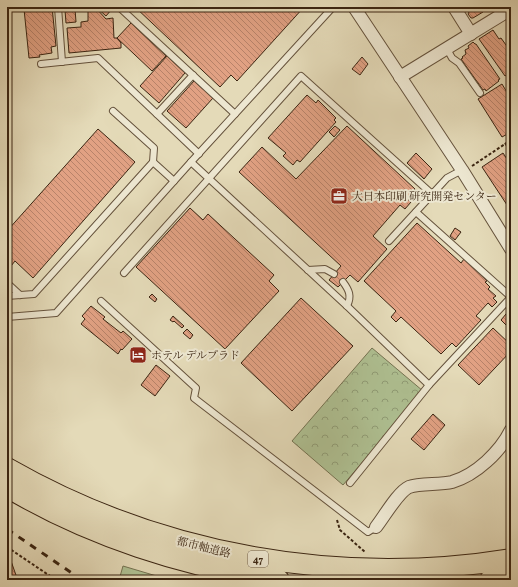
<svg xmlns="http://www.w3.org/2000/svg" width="518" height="587" font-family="Vollkorn,'Noto Serif JP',serif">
	<defs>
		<pattern id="forest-crowns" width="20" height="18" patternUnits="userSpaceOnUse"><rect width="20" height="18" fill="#afc193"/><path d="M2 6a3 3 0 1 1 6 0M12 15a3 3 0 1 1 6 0" fill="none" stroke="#909d77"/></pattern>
		<pattern id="building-back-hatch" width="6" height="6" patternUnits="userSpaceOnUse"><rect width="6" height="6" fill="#e1a183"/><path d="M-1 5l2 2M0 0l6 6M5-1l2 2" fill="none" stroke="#b8836a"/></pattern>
	</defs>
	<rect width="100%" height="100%" fill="#e4dab8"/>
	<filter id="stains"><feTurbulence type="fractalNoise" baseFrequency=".005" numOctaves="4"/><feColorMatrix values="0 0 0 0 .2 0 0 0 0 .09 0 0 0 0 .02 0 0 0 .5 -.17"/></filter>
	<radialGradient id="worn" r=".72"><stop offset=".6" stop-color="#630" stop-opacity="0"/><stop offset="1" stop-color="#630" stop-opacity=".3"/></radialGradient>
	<polygon fill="#afc193" stroke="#757352" points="123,566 170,580 119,580"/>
	<polygon fill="url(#forest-crowns)" stroke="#757352" points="372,348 423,391 343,485 292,441"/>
	<g fill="url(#building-back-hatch)" stroke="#3b2512">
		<polygon points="41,7 52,7 56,46 51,47 52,53 39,55 40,57 29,58 24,9"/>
		<polygon points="79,7 95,7 106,19 113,18 114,38 117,38 121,43 121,48 69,53 67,28 81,27 81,22 88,21 88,10 79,11"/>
		<polygon points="96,7 110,7 112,9 106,16"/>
		<polygon points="135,7 304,7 237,81 231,75 220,87"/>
		<polygon points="466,7 480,7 483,12 473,18 471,18 468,14 469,12"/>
		<polygon points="75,9 76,22 66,23 65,10"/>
		<polygon points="131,23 166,56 152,71 117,38"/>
		<polygon points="493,30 499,39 501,38 511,52 511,72 505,76 479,39"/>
		<polygon points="473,42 475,44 476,44 500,79 498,80 499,81 486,91 485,89 483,90 461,59 463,58 462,57 466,54 465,50 469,48 468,46"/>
		<polygon points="167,56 185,73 159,103 140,86"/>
		<polygon points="362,57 368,64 360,75 352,69"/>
		<polygon points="194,81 213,98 186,128 167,111"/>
		<polygon points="502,84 511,99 511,132 502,137 478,99"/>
		<polygon points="307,95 316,103 318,100 336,118 334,120 336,122 300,162 297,160 293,165 283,156 286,153 268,138"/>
		<polygon points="335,126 340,130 334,137 329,132"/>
		<polygon points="347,126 415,189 407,199 411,202 405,209 400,205 373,236 387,249 358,282 350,275 338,287 329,280 341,266 239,172 262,147 296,179"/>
		<polygon points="98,129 135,162 33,278 15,261 7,271 7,231"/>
		<polygon points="416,153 432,169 424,179 407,163"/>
		<polygon points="503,153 511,165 511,211 482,167"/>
		<polygon points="190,208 203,220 208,214 274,275 269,281 279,291 225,349 136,267"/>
		<polygon points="417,223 461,263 464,259 487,281 485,282 490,287 488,289 496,296 493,298 497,302 492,307 488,303 476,316 481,320 456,347 452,343 441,354 401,317 396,322 391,317 396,311 364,281"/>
		<polygon points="455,228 461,232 455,240 450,236"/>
		<polygon points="152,294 157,299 155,302 149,297"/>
		<polygon points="301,298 353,346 292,411 241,363"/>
		<polygon points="91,306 105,317 103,319 121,333 123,331 132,339 122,350 121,349 118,354 81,324 85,319 82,316"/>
		<polygon points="511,308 511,330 501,320"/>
		<polygon points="173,316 184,326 182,328 174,321 173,322 170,320"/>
		<polygon points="493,328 511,345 511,351 479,385 458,365"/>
		<polygon points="187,329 193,335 190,339 183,333"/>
		<polygon points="156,365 170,376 155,396 141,385"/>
		<polygon points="433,414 445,425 424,450 411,439"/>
		<polygon points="11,561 17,578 7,580 7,562"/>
	</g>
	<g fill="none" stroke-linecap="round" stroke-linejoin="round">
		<g stroke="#65523c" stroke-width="8">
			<g id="lane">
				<polyline points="58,7 62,62"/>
				<polyline points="119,7 235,114"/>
				<polyline points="447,49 452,58 459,63 480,93"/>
				<polyline points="41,64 98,58 199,154"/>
				<polyline points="113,111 154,148 153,162"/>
				<polyline points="157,114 193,75"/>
				<polyline points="191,162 347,306 429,385"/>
				<polyline points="416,212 511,297"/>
				<polyline points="389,241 447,178 462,170"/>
				<polyline points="308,270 325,269 334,274"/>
				<polyline points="124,273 301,76 432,194"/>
				<path d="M343 282C349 290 352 296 347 306"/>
				<polyline points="7,283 20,295"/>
				<polyline points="7,296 34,294 153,162 174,181"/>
				<polyline points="101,301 196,388 194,398 368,532 376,527"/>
				<polyline points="7,317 56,313 191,162 333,7"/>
				<polyline points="350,483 429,385 511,297"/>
			</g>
		</g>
		<g stroke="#65523c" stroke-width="14">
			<g id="street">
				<polyline points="354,7 462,170 511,249"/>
				<polyline points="454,7 471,34"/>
				<polyline points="400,77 511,9"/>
				<path d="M376 527C384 517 398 492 409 487 420 483 440 485 452 482 476 475 500 452 511 430"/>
			</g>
		</g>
		<g stroke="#3b2512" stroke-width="22">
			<g id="primary">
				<path d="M7 468C159 555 338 587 511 559"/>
				<path d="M7 487C89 536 185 567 279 580"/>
				<polyline points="490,580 511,577"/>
			</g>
		</g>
		<g stroke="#3b2512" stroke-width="2" stroke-dasharray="3 2" stroke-linecap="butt">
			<polyline points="505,143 511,152"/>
			<polyline points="472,166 511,140"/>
			<polyline points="337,520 340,530 365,552"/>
			<polyline points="7,547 56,580"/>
		</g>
		<use href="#lane" stroke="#ede7d1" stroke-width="6"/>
		<use href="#street" stroke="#ede7d1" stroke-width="12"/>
		<use href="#primary" stroke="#e4dab8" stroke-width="20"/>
		<polyline stroke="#3b2512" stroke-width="3" stroke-dasharray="7 7" stroke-linecap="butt" points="7,529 82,580"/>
	</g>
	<defs>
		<g id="office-square" transform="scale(0.9)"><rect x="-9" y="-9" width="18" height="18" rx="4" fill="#8f2418" stroke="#ede7d1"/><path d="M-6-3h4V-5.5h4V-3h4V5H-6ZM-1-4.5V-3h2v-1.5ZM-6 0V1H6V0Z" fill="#fff"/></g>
		<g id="hotel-square" transform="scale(0.9)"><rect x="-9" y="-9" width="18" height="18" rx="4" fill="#8f2418" stroke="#ede7d1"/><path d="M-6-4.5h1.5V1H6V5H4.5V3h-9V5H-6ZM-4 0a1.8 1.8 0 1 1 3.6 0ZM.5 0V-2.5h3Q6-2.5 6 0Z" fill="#fff"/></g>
	</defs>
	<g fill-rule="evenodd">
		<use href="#office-square" x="339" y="196"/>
		<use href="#hotel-square" x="138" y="355"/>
	</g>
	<g text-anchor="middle" stroke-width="4" stroke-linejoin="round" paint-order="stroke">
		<rect fill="#ede7d1" stroke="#705f4b" stroke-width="1" x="248" y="551" width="20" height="16" rx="3"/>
		<g font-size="10" font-weight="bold" fill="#3b2512">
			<text x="258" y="563">47</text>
		</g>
		<g font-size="11" fill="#3b2512" stroke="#ede7d1" text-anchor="start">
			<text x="352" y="200">大日本印刷 研究開発センター</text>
			<text x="151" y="359">ホテル デルプラド</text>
		</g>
		<g font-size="11" fill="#3b2512" stroke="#ede7d1">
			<text transform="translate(204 547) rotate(14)" y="4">都市軸道路</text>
		</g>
	</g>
	<rect width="518" height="587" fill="none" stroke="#e4dab8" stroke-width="24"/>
	<rect x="8" y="8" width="502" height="571" fill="none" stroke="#3b2512" stroke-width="2"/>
	<rect x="12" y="12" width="494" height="563" fill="none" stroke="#3b2512"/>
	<rect width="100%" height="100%" filter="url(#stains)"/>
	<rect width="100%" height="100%" fill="url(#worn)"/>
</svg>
